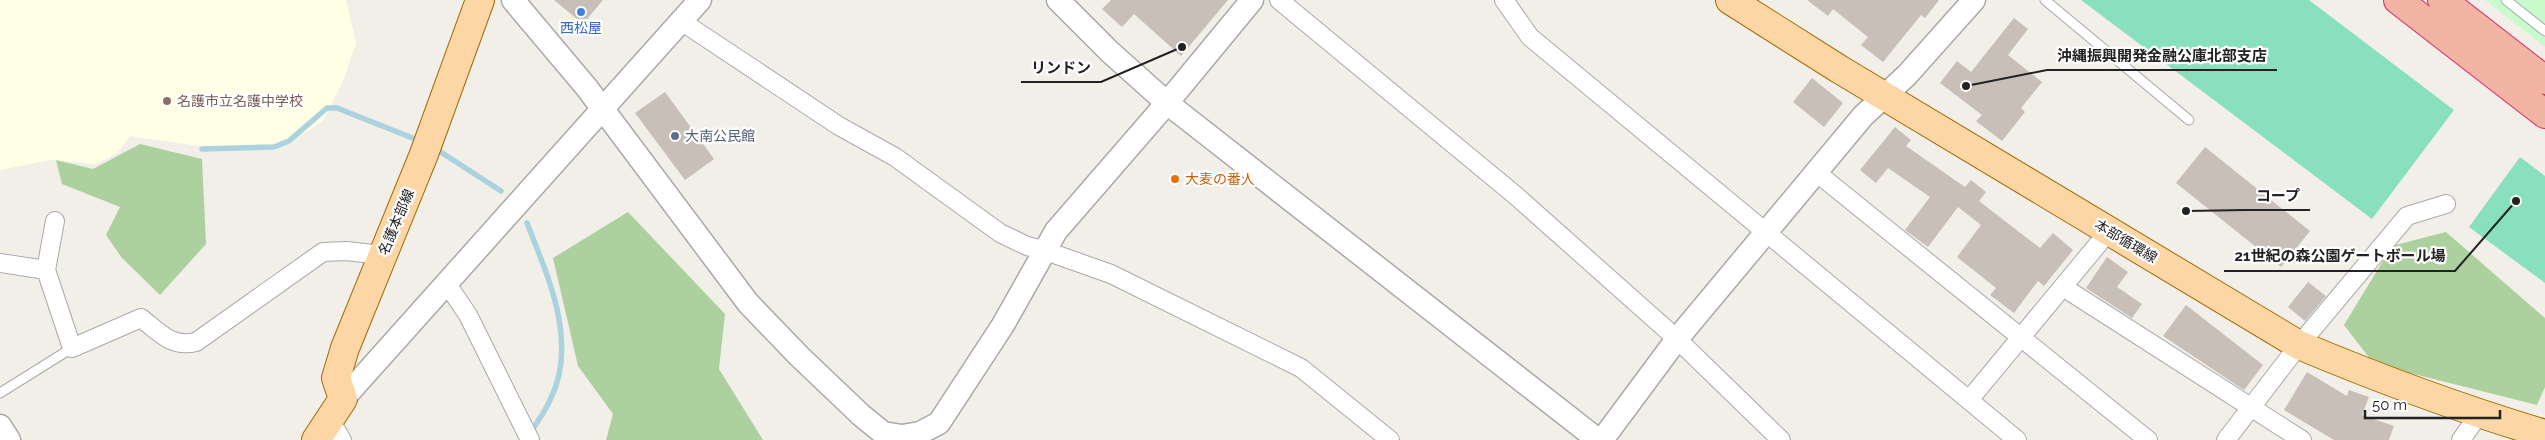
<svg xmlns="http://www.w3.org/2000/svg" width="2545" height="440" font-family="Raleway,'Noto Sans JP',sans-serif">
	<rect width="100%" height="100%" fill="#f2efe9"/>
	<polygon fill="#ffffe5" points="0,0 346,0 356,43 343,81 323,121 287,144 247,148 212,148 130,136 117,153 96,164 50,160 0,170"/>
	<g fill="#add19e">
		<polygon points="140,144 202,159 206,244 160,295 122,258 106,235 120,207 62,184 56,160 93,169"/>
		<polygon points="628,212 725,314 719,369 763,440 606,440 613,414 578,366 553,258"/>
		<polygon points="2446,232 2545,318 2545,387 2537,405 2374,364 2344,325 2392,246"/>
	</g>
	<polygon fill="#c8facc" points="2485,0 2545,0 2545,47"/>
	<g fill="#88e0be">
		<polygon points="2081,0 2309,0 2454,110 2372,219"/>
		<polygon points="2520,157 2545,176 2545,283 2469,227"/>
	</g>
	<g fill="none" stroke-linecap="round" stroke-linejoin="round">
		<g stroke="#aad3df" stroke-width="5.5">
			<polyline points="433,147 501,191"/>
			<polyline points="202,149 274,147 289,141 327,108 337,108 420,141"/>
			<path d="M527 223C548 277 579 343 550 400 545 412 537 422 530 433"/>
		</g>
	</g>
	<g fill="#c7bfb8">
		<polygon points="554,0 603,0 583,24"/>
		<polygon points="1111,0 1228,0 1181,56 1134,14 1122,27 1102,9"/>
		<polygon points="1807,0 1939,0 1925,18 1921,15 1883,62 1861,45 1868,37 1833,9 1828,16"/>
		<polygon points="2014,18 2028,29 2008,55 2042,82 2021,108 2025,112 2002,141 1976,121 1982,115 1940,83 1957,61 1971,72"/>
		<polygon points="1812,78 1843,103 1824,127 1793,102"/>
		<polygon points="665,92 714,159 685,180 635,113"/>
		<polygon points="1895,127 1911,140 1906,146 1965,187 1971,180 1986,192 1979,201 2040,248 2053,233 2073,250 2044,286 2038,281 2014,313 1990,295 1996,288 1957,257 1981,225 1958,207 1928,247 1905,230 1930,197 1888,168 1876,183 1860,170"/>
		<polygon points="2205,147 2310,231 2281,267 2176,183"/>
		<polygon points="2107,257 2128,272 2117,287 2142,304 2132,318 2086,288"/>
		<polygon points="2308,282 2326,296 2305,321 2288,307"/>
		<polygon points="2186,305 2263,365 2244,390 2163,336"/>
		<polygon points="2307,372 2347,396 2349,390 2369,397 2362,415 2394,426 2389,440 2334,440 2284,410"/>
	</g>
	<g fill="none" stroke-linecap="round" stroke-linejoin="round">
		<g stroke="#a9a9a9" stroke-width="11">
			<g id="service">
				<polyline points="2045,0 2189,120"/>
				<polyline points="2506,0 2545,31"/>
				<polyline points="0,393 72,348"/>
			</g>
		</g>
		<g stroke="#a9a9a9" stroke-width="20">
			<g id="minor">
				<polyline points="1279,0 1515,195 1677,339 1781,440"/>
				<polyline points="1504,0 1530,37 2017,440"/>
				<polyline points="681,21 839,126 895,157 1000,233 1027,246 1043,250 1111,274 1301,368 1390,440"/>
				<polyline points="1817,173 2148,440"/>
				<path d="M0 263 46 270 72 348 141 318C159 332 171 348 196 342L323 252 346 251 382 255"/>
				<polyline points="46,270 55,221"/>
				<polyline points="447,284 468,315 530,440"/>
				<polyline points="2063,287 2302,440"/>
				<polyline points="1969,400 2109,231"/>
				<polyline points="329,418 342,440"/>
				<polyline points="2226,440 2299,345 2407,216 2446,204"/>
				<polyline points="2461,440 2479,414"/>
			</g>
		</g>
		<g stroke="#a9a9a9" stroke-width="25">
			<g id="tertiary">
				<polyline points="513,0 587,88 748,303 799,356 861,415 883,433 902,436 920,433 939,423 1003,325 1056,231 1167,103 1252,0"/>
				<polyline points="1058,0 1110,52 1167,103 1598,440"/>
				<polyline points="343,399 700,0"/>
				<polyline points="0,426 9,440"/>
				<polyline points="1602,440 1677,339 1863,116 1907,75 1974,0"/>
			</g>
		</g>
		<g stroke="#a06b00" stroke-width="30">
			<g id="primary">
				<path d="M1730 0 1839 69 2299 345C2380 379 2461 409 2545 434"/>
				<polyline points="316,440 343,399 336,378 345,348 424,154 480,0"/>
			</g>
		</g>
		<g stroke="#dc2a67" stroke-width="30">
			<g id="trunk">
				<polyline points="2398,0 2545,114"/>
				<polyline points="2442,0 2545,80"/>
			</g>
		</g>
		<use href="#service" stroke="#fff" stroke-width="9"/>
		<use href="#minor" stroke="#fff" stroke-width="18"/>
		<use href="#tertiary" stroke="#fff" stroke-width="22"/>
		<use href="#primary" stroke="#fcd6a4" stroke-width="28"/>
		<use href="#trunk" stroke="#f2b4a3" stroke-width="28"/>
	</g>
	<circle fill="#3f7fe0" stroke="#fff" stroke-width="2" cx="581" cy="12" r="5"/>
	<circle fill="#8d6e63" stroke="#fff" stroke-width="2" cx="167" cy="101" r="5"/>
	<circle fill="#5c6f8a" stroke="#fff" stroke-width="2" cx="675" cy="136" r="5"/>
	<circle fill="#e8710a" stroke="#fff" stroke-width="2" cx="1175" cy="179" r="5"/>
	<g text-anchor="middle" stroke-width="4.5" stroke-linejoin="round" paint-order="stroke">
		<g font-size="14" fill="#366cbe" stroke="#fff">
			<text x="581" y="33">西松屋</text>
		</g>
		<g font-size="14" fill="#785e54" stroke="#fff" text-anchor="start">
			<text x="177" y="106">名護市立名護中学校</text>
		</g>
		<g font-size="14" fill="#4e5e75" stroke="#fff" text-anchor="start">
			<text x="685" y="141">大南公民館</text>
		</g>
		<g font-size="14" fill="#c56008" stroke="#fff" text-anchor="start">
			<text x="1185" y="184">大麦の番人</text>
		</g>
		<g font-size="14" fill="#222" stroke="#fff">
			<text transform="translate(396 222) rotate(-67)" y="5">名護本部線</text>
			<text transform="translate(2126 241) rotate(31)" y="5">本部循環線</text>
		</g>
	</g>
	<path fill="none" stroke="#222" stroke-width="2" d="M1966 86L2047 70H2277M1182 47L1101 82H1021M2186 211L2245 210H2310M2516 201L2455 271H2224"/>
	<g fill="#222" stroke="#fff" stroke-width="2">
		<circle cx="1966" cy="86" r="5"/>
		<circle cx="1182" cy="47" r="5"/>
		<circle cx="2186" cy="211" r="5"/>
		<circle cx="2516" cy="201" r="5"/>
	</g>
	<g font-size="15" text-anchor="middle" font-weight="bold" fill="#222" stroke="#fff" stroke-width="4.5" stroke-linejoin="round" paint-order="stroke">
		<text x="2162" y="61">沖縄振興開発金融公庫北部支店</text>
		<text x="1061" y="73">リンドン</text>
		<text x="2278" y="201">コープ</text>
		<text x="2340" y="261">21世紀の森公園ゲートボール場</text>
	</g>
	<path d="M2365 410v8h135v-8" fill="none" stroke="#222222" stroke-width="2.5"/>
	<text x="2372" y="410" font-size="15" fill="#222222" stroke="#ffffff" stroke-width="4" paint-order="stroke">50 m</text>
</svg>
